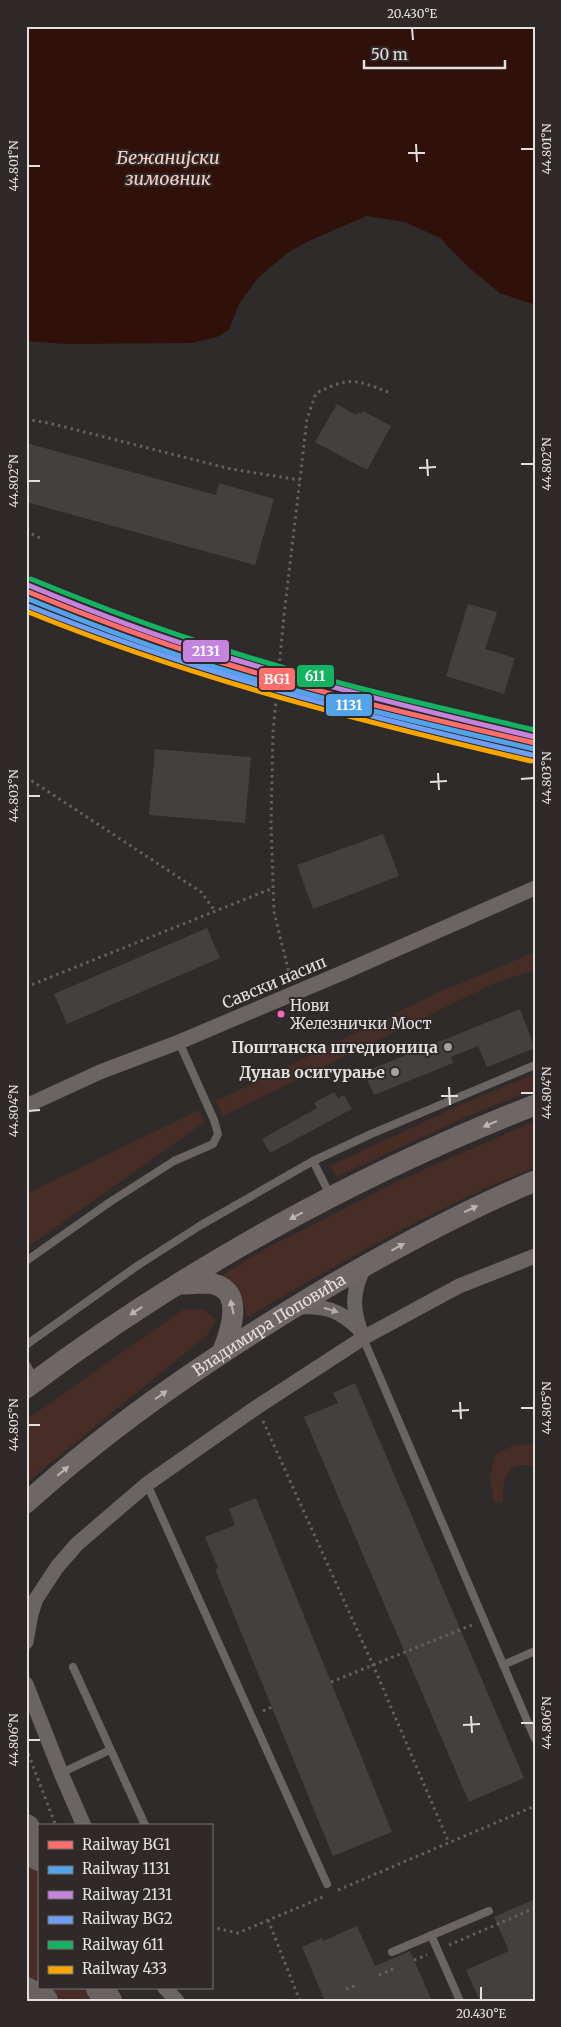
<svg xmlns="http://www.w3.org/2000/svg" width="561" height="2027" font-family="Merriweather,serif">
	<rect width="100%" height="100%" fill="#2e2b2a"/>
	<g fill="#472d26">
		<polygon points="535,952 535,970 495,983 223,1116 216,1101 437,993"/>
		<polygon points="535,1074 535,1089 468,1116 336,1177 330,1166 464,1103"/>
		<polygon points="199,1110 205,1122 26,1248 26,1194"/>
		<path d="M535 1121V1167C435 1208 342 1261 250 1316H246C244 1294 235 1290 219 1277L267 1248 398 1181Z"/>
		<polygon points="184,1309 204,1310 216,1320 207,1335 26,1483 26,1420"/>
		<path d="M535 1444V1468C530 1465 528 1465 523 1465 500 1466 505 1489 502 1503L494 1502 490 1475 495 1454 514 1445Z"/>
		<polygon points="26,1850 39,1877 39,1988 91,1988 99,2001 59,2001 26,1983"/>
	</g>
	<polygon fill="#2f110a" points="26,26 535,26 535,305 500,293 468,267 440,238 405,222 366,216 309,241 287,253 258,278 239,304 229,330 217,337 191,343 66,344 26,341"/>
	<g fill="#434140">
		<polygon points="337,404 356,415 358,412 361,414 363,411 391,426 367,470 315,442"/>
		<polygon points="26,443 216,495 219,483 274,499 255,565 26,502"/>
		<polygon points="468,604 497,612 485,649 515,658 504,694 446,676"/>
		<polygon points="155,749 251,757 245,823 149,815"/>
		<polygon points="383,834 399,876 313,909 297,865"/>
		<polygon points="207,928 220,958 67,1024 54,994"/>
		<polygon points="520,1009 535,1048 487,1067 478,1046 451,1057 453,1063 374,1095 364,1072"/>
		<polygon points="334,1092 338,1098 344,1095 352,1109 270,1153 262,1139 317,1108 314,1103"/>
		<polygon points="355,1383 524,1778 469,1802 304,1417 338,1403 333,1393"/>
		<polygon points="256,1498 392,1832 333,1856 215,1569 218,1568 205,1537 235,1525 229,1509"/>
		<polygon points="535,1899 535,2001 480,2001 466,1970 509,1951 494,1917"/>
		<polygon points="357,1926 375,1966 410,1951 432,2001 325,2001 302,1947 322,1938 323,1941"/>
	</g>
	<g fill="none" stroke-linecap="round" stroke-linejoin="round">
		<g stroke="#646160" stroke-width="3" stroke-dasharray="2.5 4" stroke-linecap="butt">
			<polyline points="26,419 53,424 231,469 300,480"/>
			<polyline points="26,531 42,539"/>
			<polyline points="26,777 201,892 215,911"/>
			<path d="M290 977 274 912 271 823 273 732 284 615 307 419 316 393C350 377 354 379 388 392"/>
			<polyline points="26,987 273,888"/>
			<polyline points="263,1421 373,1665 449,1843"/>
			<polyline points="331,1682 472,1625"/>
			<polyline points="263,1711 272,1707"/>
			<polyline points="26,1748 56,1826"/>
			<polyline points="338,1890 535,1806"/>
			<polyline points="268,1920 300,2001"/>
			<polyline points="211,1927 238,1933 323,1897"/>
			<polyline points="449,1945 535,1908"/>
			<polyline points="414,1960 427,1955"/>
			<polyline points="379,1975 393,1969"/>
			<polyline points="346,1989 357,1985"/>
			<polyline points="323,2001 325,2000"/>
		</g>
		<g stroke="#6a6563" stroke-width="8">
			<polyline points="313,1161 371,1134 535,1065"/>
			<polyline points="26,1261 110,1202 174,1161 213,1144 218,1134 214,1120 179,1042"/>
			<polyline points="363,1338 535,1739"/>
			<polyline points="26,1345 137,1266 201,1225 313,1161 330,1195"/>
			<polyline points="26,1364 35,1380"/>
			<polyline points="147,1484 327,1884"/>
			<polyline points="503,1665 535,1651"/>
			<polyline points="73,1667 145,1825"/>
			<polyline points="61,1773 110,1750"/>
			<polyline points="431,1935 460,2001"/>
			<polyline points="392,1952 489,1911"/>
		</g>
		<g stroke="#6a6563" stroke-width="15">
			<polyline points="26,1106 100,1072 179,1042 342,973 535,888"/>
			<path d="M296 1307C325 1305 340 1310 360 1330"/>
			<path d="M363 1338C352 1311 351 1292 365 1266"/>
			<polyline points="26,1642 31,1614 36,1599 57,1567 77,1544 147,1484 257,1407 363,1338 459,1286 535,1256"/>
			<polyline points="26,1684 61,1773 84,1826"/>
			<polyline points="165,1988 177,2001"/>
		</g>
		<g stroke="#6e6765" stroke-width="21">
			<path d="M180 1284C189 1284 198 1283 207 1283 247 1286 231 1331 222 1353"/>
			<path d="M26 1388C180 1272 355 1175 535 1105"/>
			<path id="s1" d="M26 1503C120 1418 225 1348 333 1284 399 1246 465 1210 535 1181"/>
		</g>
		<g stroke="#6a6260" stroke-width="28">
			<polyline points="26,1828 39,1857"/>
			<polyline points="100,1988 108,2001"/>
			<polyline points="26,1991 44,2001"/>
		</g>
		<g stroke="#2f2a29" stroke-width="9">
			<path id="rail-1" d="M26 591C87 616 149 639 211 659 317 693 426 718 535 743"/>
		</g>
		<g stroke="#2f2a29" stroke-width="9">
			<path id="rail-2" d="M26 598C87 623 148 646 211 666 317 699 425 724 534 749"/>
		</g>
		<g stroke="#2f2a29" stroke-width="9">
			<path id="rail-3" d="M28 585C90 611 152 635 216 654 321 686 428 712 535 737"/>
		</g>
		<g stroke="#2f2a29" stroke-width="9">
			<path id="rail-4" d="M26 605C192 672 359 715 532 755"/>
		</g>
		<g stroke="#2f2a29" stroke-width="9">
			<path id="rail-5" d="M31 579C92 604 153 628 216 647 320 681 428 705 535 730"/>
		</g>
		<g stroke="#2f2a29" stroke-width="9">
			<path id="rail-6" d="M26 611C190 678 359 721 531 761"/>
		</g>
		<use href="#rail-1" stroke="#ff6d6d" stroke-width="5"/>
		<use href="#rail-2" stroke="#53a3e8" stroke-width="5"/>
		<use href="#rail-3" stroke="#c483df" stroke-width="5"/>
		<use href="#rail-4" stroke="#6d9ef8" stroke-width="5"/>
		<use href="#rail-5" stroke="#13b361" stroke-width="5"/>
		<use href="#rail-6" stroke="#f7a600" stroke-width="5"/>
	</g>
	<defs><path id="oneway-solid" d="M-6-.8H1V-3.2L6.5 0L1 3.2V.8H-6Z" transform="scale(1.25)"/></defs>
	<g fill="#bab5b4">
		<use href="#oneway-solid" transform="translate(490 1124) rotate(157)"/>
		<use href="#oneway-solid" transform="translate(471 1209) rotate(-25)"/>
		<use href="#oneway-solid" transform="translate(296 1216) rotate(152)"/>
		<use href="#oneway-solid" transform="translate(398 1247) rotate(-29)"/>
		<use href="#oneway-solid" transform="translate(232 1307) rotate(-102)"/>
		<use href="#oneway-solid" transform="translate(136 1311) rotate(147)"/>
		<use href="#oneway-solid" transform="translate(161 1395) rotate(-35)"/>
		<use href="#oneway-solid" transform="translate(63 1471) rotate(-40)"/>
	</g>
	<use fill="#b3aead" href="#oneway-solid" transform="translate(331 1310) rotate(18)"/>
	<path fill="none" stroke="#e3dfde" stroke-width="2" d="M412 28 413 40M416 144 417 162M521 149H534M408 153H425M28 166H40M427 459 428 476M521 464H534M419 468 436 467M28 481H40M438 773 439 790M521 779 534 778M430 782 447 781M28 796H40M449 1087 450 1105M521 1093H534M441 1096H458M28 1111 40 1110M460 1402 461 1419M521 1408H534M452 1411 469 1410M28 1425H40M471 1716 472 1733M521 1723H534M463 1725 480 1724M28 1740H40M481 1987V2000"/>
	<circle fill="#fa66b7" stroke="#2f2a29" stroke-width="2" cx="281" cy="1014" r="4.5"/>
	<g fill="#a4a09f" stroke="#2f2a29" stroke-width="2">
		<circle cx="448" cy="1047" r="5"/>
		<circle cx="395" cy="1072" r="5"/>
	</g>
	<g text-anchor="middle" stroke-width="4" stroke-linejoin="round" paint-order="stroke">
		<g font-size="15" fill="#e3dfde" stroke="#2f2a29" text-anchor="start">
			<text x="290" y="1011">Нови<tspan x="290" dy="18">Железнички Мост</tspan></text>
		</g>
		<g font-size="16" fill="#e3dfde" stroke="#2f2a29">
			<text transform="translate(274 982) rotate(-23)" y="6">Савски насип</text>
			<text dy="6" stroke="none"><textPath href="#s1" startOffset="302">Владимира Поповића</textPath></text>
		</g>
		<g font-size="16" font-weight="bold" fill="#e3dfde" stroke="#2f2a29" text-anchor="end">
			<text x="438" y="1053">Поштанска штедионица</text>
			<text x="385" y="1078">Дунав осигурање</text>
		</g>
		<g font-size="18" font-style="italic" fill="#facfc3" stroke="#2f2a29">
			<text x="168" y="164">Бежанијски<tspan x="168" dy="21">зимовник</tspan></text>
		</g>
	</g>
	<g stroke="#2f2a29" stroke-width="2">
		<rect x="182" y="639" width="48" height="24" rx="5" fill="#c483df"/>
		<rect x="296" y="664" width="39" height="24" rx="5" fill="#13b361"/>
		<rect x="258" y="667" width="38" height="24" rx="5" fill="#ff6d6d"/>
		<rect x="325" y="693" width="48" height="24" rx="5" fill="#53a3e8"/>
	</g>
	<g font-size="14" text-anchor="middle" font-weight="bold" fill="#fff">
		<text x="206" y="656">2131</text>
		<text x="315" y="681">611</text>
		<text x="277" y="684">BG1</text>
		<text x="349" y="710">1131</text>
	</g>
	<rect width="561" height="2027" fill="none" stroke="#2f2a29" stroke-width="55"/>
	<rect x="38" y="1824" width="175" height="165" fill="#2f2a29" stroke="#777271"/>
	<rect x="48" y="1841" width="25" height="8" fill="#ff6d6d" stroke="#777271"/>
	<text x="82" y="1850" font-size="15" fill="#e3dfde">Railway BG1</text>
	<rect x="48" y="1866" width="25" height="8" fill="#53a3e8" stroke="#777271"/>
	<text x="82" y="1874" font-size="15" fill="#e3dfde">Railway 1131</text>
	<rect x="48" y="1891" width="25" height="8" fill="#c483df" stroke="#777271"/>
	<text x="82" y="1900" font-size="15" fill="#e3dfde">Railway 2131</text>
	<rect x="48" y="1916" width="25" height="8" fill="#6d9ef8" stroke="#777271"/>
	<text x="82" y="1924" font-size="15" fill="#e3dfde">Railway BG2</text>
	<rect x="48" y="1941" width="25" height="8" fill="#13b361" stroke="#777271"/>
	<text x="82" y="1950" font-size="15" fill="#e3dfde">Railway 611</text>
	<rect x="48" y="1966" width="25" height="8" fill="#f7a600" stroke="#777271"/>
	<text x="82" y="1974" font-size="15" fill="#e3dfde">Railway 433</text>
	<path d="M364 60v8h141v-8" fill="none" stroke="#e3dfde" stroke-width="2.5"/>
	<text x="371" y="60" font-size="15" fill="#e3dfde" stroke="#2f2a29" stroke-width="4" paint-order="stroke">50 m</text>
	<rect x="28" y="28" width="506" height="1972" fill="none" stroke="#e3dfde" stroke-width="2"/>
	<g font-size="12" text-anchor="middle" fill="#e3dfde">
		<text x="412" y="18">20.430°E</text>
		<text transform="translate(547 149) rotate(-90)" y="4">44.801°N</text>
		<text transform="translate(14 166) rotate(-90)" y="4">44.801°N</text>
		<text transform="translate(547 464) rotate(-90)" y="4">44.802°N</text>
		<text transform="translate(14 481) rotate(-90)" y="4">44.802°N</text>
		<text transform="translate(547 778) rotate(-90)" y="4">44.803°N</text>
		<text transform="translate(14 796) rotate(-90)" y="4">44.803°N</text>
		<text transform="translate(547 1093) rotate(-90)" y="4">44.804°N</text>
		<text transform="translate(14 1111) rotate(-90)" y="4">44.804°N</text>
		<text transform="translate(547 1408) rotate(-90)" y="4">44.805°N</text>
		<text transform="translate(14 1425) rotate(-90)" y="4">44.805°N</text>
		<text transform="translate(547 1723) rotate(-90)" y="4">44.806°N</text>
		<text transform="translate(14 1740) rotate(-90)" y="4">44.806°N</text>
		<text x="481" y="2018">20.430°E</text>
	</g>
</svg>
